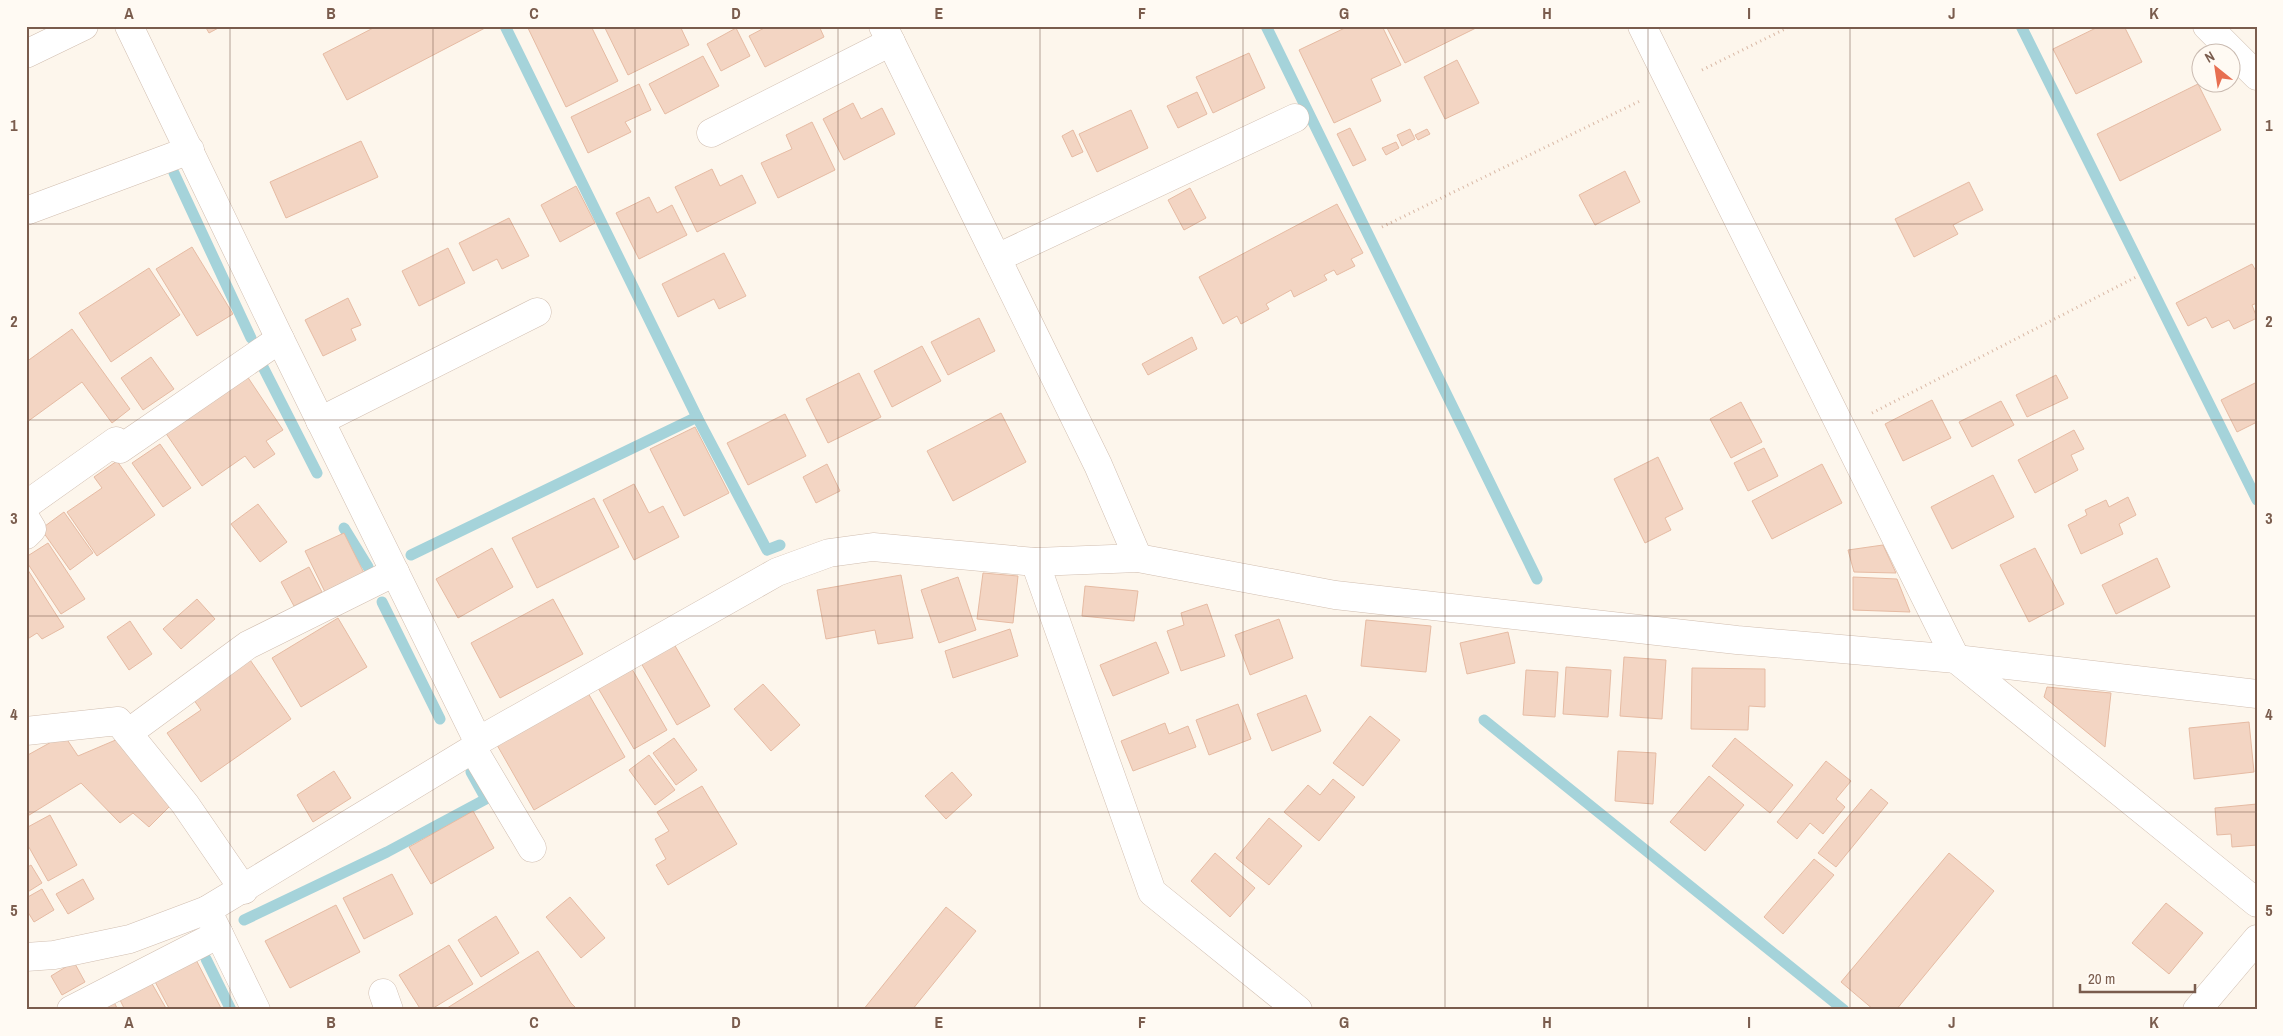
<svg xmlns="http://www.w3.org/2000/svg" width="2283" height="1036" font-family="'Archivo Narrow',sans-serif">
	<rect width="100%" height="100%" fill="#fdf6ec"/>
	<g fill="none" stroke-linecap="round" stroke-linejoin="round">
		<g stroke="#a5d3da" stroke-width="11">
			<polyline points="505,26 697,417 767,550 780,545"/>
			<polyline points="1266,26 1537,579"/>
			<polyline points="2021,26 2257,500"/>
			<polyline points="174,173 251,338"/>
			<polyline points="263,367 317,473"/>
			<polyline points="344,528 368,567"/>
			<polyline points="411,555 697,417"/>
			<polyline points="382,602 440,719"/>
			<polyline points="1484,720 1844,1010"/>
			<polyline points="244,920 387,852 486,799 471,772"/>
			<polyline points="206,959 231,1010"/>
		</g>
	</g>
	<g fill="#f3d5c3" stroke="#e6bba3">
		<polygon points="205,26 222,26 209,33"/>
		<polygon points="377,26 484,26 485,28 347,100 323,54"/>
		<polygon points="527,26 591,26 618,81 566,107"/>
		<polygon points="604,26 680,26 689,45 628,75"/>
		<polygon points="768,26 819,26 824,37 765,67 749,36"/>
		<polygon points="1349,26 1382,26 1401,65 1371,79 1381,101 1334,123 1299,50"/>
		<polygon points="1386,26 1480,26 1405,63"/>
		<polygon points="2100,26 2124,26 2142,62 2076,94 2053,49"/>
		<polygon points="736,28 750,56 721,71 707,44"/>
		<polygon points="1249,53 1265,88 1213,113 1196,77"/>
		<polygon points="703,56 719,86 665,114 649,84"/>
		<polygon points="1457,60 1479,103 1445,119 1424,77"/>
		<polygon points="639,84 651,110 625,122 631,132 588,153 571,117"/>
		<polygon points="2198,84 2221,130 2120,181 2097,134"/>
		<polygon points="1197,92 1207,114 1178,128 1167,106"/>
		<polygon points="853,103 861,119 882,108 895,134 844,160 823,119"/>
		<polygon points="1131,110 1148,148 1097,172 1079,134"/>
		<polygon points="812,122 835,170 778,198 761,163 792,149 786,135"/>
		<polygon points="1350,128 1366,160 1353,166 1337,134"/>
		<polygon points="1410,129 1415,139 1402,146 1397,135"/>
		<polygon points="1427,129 1430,134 1418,140 1415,135"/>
		<polygon points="1073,130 1083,152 1072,157 1062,136"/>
		<polygon points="361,141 378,177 286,218 270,182"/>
		<polygon points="1396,142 1399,148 1386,155 1382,148"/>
		<polygon points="712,169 720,186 742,175 756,203 697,232 675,187"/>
		<polygon points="1625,171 1640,202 1595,225 1579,195"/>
		<polygon points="1969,182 1983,210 1953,225 1958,234 1914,257 1895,219"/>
		<polygon points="576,186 595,223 560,242 541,205"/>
		<polygon points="1190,188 1206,218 1184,230 1168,200"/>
		<polygon points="649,197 657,213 672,205 687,235 639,259 616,213"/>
		<polygon points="1337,204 1363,253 1351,259 1355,266 1337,275 1334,270 1324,275 1327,280 1294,297 1291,290 1266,304 1269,309 1241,324 1237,316 1223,324 1199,277"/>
		<polygon points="509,218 529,256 502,269 497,259 473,271 459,243"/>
		<polygon points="192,247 233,314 197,336 156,269"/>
		<polygon points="448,248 465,283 419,306 402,271"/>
		<polygon points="724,253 746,296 719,309 714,299 678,317 662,284"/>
		<polygon points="2252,264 2257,273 2257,303 2252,305 2257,318 2234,329 2229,320 2212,328 2206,317 2188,326 2176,303"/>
		<polygon points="149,268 180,315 111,362 79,313"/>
		<polygon points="348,298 361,325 351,329 356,340 323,356 305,320"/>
		<polygon points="979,318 995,351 948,375 931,342"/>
		<polygon points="72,329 130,409 112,423 82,382 27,422 26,362"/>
		<polygon points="1192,337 1197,349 1148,375 1142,364"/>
		<polygon points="922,346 941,381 892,407 874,371"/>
		<polygon points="151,357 174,389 143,410 121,378"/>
		<polygon points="859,373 881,417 828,443 806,399"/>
		<polygon points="2056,375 2068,398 2027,417 2016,395"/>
		<polygon points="247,376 283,430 266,441 275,454 254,468 245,456 202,486 165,432"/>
		<polygon points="2257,382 2257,422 2237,432 2221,400"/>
		<polygon points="1932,400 1951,438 1903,461 1885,424"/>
		<polygon points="2001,401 2014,425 1972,447 1959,422"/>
		<polygon points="1741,402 1762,442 1731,458 1710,419"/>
		<polygon points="1001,413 1026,462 953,501 927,451"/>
		<polygon points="785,414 806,456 748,485 727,443"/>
		<polygon points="695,427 729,493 684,516 650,449"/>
		<polygon points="2074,430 2084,449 2071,455 2078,470 2035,493 2018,460"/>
		<polygon points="160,444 191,488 163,507 132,463"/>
		<polygon points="1764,448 1778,476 1748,491 1734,463"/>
		<polygon points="1658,457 1683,509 1665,518 1671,530 1645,543 1614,479"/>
		<polygon points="117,461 155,515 97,556 67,512 102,488 94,477"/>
		<polygon points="827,464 840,491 816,503 803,477"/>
		<polygon points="1822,464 1842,503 1772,539 1752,501"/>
		<polygon points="1993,475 2014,517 1952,549 1931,507"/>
		<polygon points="634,484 649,513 663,506 679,537 634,560 603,500"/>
		<polygon points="2128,497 2136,515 2119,524 2123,534 2081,554 2068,525 2087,515 2085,510 2106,500 2109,507"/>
		<polygon points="594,498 619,547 537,588 512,538"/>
		<polygon points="258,504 287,542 260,562 231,524"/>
		<polygon points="64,512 93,553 70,570 41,529"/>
		<polygon points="344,533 364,573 325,592 305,551"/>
		<polygon points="48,543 85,599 61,614 26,561 26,557"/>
		<polygon points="1883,545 1896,573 1854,572 1848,550"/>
		<polygon points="492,548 513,587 458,618 436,579"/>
		<polygon points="2035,548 2064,604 2029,622 2000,565"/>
		<polygon points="2157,558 2170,587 2116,614 2102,585"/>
		<polygon points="26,567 64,627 42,639 37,633 26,640"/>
		<polygon points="309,567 322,592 294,606 281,582"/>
		<polygon points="983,573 1018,576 1013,623 977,619"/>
		<polygon points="901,575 913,638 878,644 875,630 826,639 817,590"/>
		<polygon points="958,577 976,630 939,643 921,590"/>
		<polygon points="1853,577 1897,579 1910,612 1853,610"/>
		<polygon points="1085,586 1138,591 1134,621 1082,616"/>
		<polygon points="197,599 215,619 181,649 163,629"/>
		<polygon points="553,599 583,654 500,698 471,643"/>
		<polygon points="1207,604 1225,656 1181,671 1167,631 1184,625 1181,613"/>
		<polygon points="338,618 367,667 301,707 272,658"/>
		<polygon points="1279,619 1293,658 1250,675 1235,635"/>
		<polygon points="1366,620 1431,626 1426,672 1361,666"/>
		<polygon points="130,621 152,654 129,670 107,637"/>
		<polygon points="1010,629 1018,656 953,678 945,651"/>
		<polygon points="1508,632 1515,663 1467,674 1460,643"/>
		<polygon points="1156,642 1169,673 1113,696 1100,665"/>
		<polygon points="674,644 710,706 677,725 641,663"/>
		<polygon points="248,657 291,719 201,782 167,733 201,710 191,696"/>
		<polygon points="1624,657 1666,660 1662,719 1620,716"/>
		<polygon points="1566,667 1611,670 1608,717 1563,714"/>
		<polygon points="1692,668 1765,669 1765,707 1749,706 1748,730 1691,729"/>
		<polygon points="632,669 667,730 634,749 598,688"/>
		<polygon points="1526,670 1558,672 1555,717 1523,715"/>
		<polygon points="763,684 800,725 771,751 734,709"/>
		<polygon points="2047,687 2111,693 2105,747 2044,697"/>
		<polygon points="588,693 625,757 534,810 497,745"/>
		<polygon points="1306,695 1321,731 1272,751 1257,714"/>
		<polygon points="1238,704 1251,739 1209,755 1196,720"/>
		<polygon points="1370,716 1400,740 1363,786 1333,763"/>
		<polygon points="2249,722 2254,772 2194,779 2189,728"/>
		<polygon points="1165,723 1169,734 1188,726 1196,747 1133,771 1121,741"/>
		<polygon points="64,735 78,756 118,739 136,766 173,803 149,827 133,813 120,823 81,783 26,817 26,756"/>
		<polygon points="674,738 697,770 676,785 653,753"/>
		<polygon points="1735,738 1793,785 1770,813 1712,766"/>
		<polygon points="1618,751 1656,753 1653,804 1615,801"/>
		<polygon points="649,755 675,790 655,805 629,770"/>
		<polygon points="1826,761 1851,781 1836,799 1845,807 1823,834 1810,823 1797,839 1777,822"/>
		<polygon points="334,771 351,798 313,822 297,795"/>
		<polygon points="952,772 972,795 946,819 925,796"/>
		<polygon points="1709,776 1744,805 1705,851 1670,822"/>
		<polygon points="1333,779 1355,797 1319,841 1284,812 1308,785 1320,795"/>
		<polygon points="702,786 737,844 668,885 656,865 666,859 655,839 669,831 657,812"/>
		<polygon points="1871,789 1888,803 1836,867 1818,853"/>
		<polygon points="2257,804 2257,845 2232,847 2231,834 2217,835 2215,808"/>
		<polygon points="473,811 494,848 431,884 409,847"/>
		<polygon points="50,815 77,865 48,881 26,842 26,828"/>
		<polygon points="1269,818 1302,846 1269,885 1236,858"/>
		<polygon points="1215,853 1255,888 1230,917 1191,881"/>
		<polygon points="1949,853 1994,891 1896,1010 1874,1010 1841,982"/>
		<polygon points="1814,859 1834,875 1783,934 1764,917"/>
		<polygon points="31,865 42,883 26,893 26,868"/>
		<polygon points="392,874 413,914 364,939 343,898"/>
		<polygon points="83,879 94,899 68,914 56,894"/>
		<polygon points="42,889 54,910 34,922 26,909 26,898"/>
		<polygon points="570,897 605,938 581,958 546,917"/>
		<polygon points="2166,903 2203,933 2169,974 2132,943"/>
		<polygon points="336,905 360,952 290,988 265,941"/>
		<polygon points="946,907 976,931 912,1010 863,1010"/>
		<polygon points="496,916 519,953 481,977 458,940"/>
		<polygon points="449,945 473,984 430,1010 421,1010 399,975"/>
		<polygon points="538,951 571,1003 578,1010 444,1010"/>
		<polygon points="193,954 222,1010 170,1010 152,976"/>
		<polygon points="74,962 85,982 62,995 51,976"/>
		<polygon points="151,982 167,1010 125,1010 120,1000"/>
		<polygon points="111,996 118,1010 85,1010"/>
	</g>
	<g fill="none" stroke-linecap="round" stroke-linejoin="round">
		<g stroke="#d1beb0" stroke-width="29">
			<g id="minor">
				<polyline points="129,26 280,339 478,741"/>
				<polyline points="883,26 1098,465 1138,558"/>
				<polyline points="1642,26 1956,659 2257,903"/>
				<polyline points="2207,26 2257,76"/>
				<polyline points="26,54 84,26"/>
				<polyline points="711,133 891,42"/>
				<polyline points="26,211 190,150"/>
				<polyline points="997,258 1295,118"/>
				<polyline points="320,421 537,312"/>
				<polyline points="26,505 116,441 120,449 280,339"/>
				<polyline points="26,519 32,529 26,535"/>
				<polyline points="1035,562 1152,892 1298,1010"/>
				<polyline points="26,731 118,721 185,804 244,890"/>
				<polyline points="128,733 248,645 395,572"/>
				<polyline points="473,749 532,848"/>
				<polyline points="219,934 256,1010"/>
				<polyline points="26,957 54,955 130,939 207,910 473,749 478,741 777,572 829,553 873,547 1035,562 1138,558 1335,595 1737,640 1956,659 2257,694"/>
				<polyline points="383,993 389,1010"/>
				<polyline points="71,1010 219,934 207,910"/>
				<polyline points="2197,1010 2257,939"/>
			</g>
		</g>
		<g stroke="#d9b8a5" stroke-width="3" stroke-dasharray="1 4" stroke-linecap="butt">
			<polyline points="1702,70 1791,26"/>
			<polyline points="1382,227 1642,100"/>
			<polyline points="1872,413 2138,276"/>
		</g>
		<use href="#minor" stroke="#fff" stroke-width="28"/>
	</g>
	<path fill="none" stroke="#7a5c4d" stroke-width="1" stroke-opacity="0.55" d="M230 26V1010M433 26V1010M635 26V1010M838 26V1010M1040 26V1010M1243 26V1010M1445 26V1010M1648 26V1010M1850 26V1010M2053 26V1010M26 224H2257M26 420H2257M26 616H2257M26 812H2257"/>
	<rect width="2283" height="1036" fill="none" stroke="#fffaf3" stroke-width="55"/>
	<g transform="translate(2216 68) rotate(330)"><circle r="24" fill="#fffaf3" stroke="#cabbb1"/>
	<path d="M0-4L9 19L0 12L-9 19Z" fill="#e76f51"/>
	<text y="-8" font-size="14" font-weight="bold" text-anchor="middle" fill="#7a5c4d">N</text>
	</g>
	<path d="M2080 984v8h115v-8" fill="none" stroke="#7a5c4d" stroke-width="2.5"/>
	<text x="2088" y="984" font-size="15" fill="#7a5c4d" stroke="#fffaf3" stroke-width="4" paint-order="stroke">20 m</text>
	<rect x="28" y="28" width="2228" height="980" fill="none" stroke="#7a5c4d" stroke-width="2"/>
	<g font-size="16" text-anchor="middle" font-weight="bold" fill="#7a5c4d">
		<text x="129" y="19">A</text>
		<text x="331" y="19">B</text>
		<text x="534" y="19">C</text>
		<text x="736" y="19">D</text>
		<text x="939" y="19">E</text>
		<text x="1142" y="19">F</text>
		<text x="1344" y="19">G</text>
		<text x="1547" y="19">H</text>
		<text x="1749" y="19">I</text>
		<text x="1952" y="19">J</text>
		<text x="2154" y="19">K</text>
		<text x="14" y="131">1</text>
		<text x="2269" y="131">1</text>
		<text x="14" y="327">2</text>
		<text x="2269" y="327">2</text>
		<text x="14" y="524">3</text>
		<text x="2269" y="524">3</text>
		<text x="14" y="720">4</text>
		<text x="2269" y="720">4</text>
		<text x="14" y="916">5</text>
		<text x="2269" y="916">5</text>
		<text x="129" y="1028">A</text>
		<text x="331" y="1028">B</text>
		<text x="534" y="1028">C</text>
		<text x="736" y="1028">D</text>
		<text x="939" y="1028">E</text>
		<text x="1142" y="1028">F</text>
		<text x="1344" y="1028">G</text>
		<text x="1547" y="1028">H</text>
		<text x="1749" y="1028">I</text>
		<text x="1952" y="1028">J</text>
		<text x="2154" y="1028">K</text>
	</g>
</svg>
